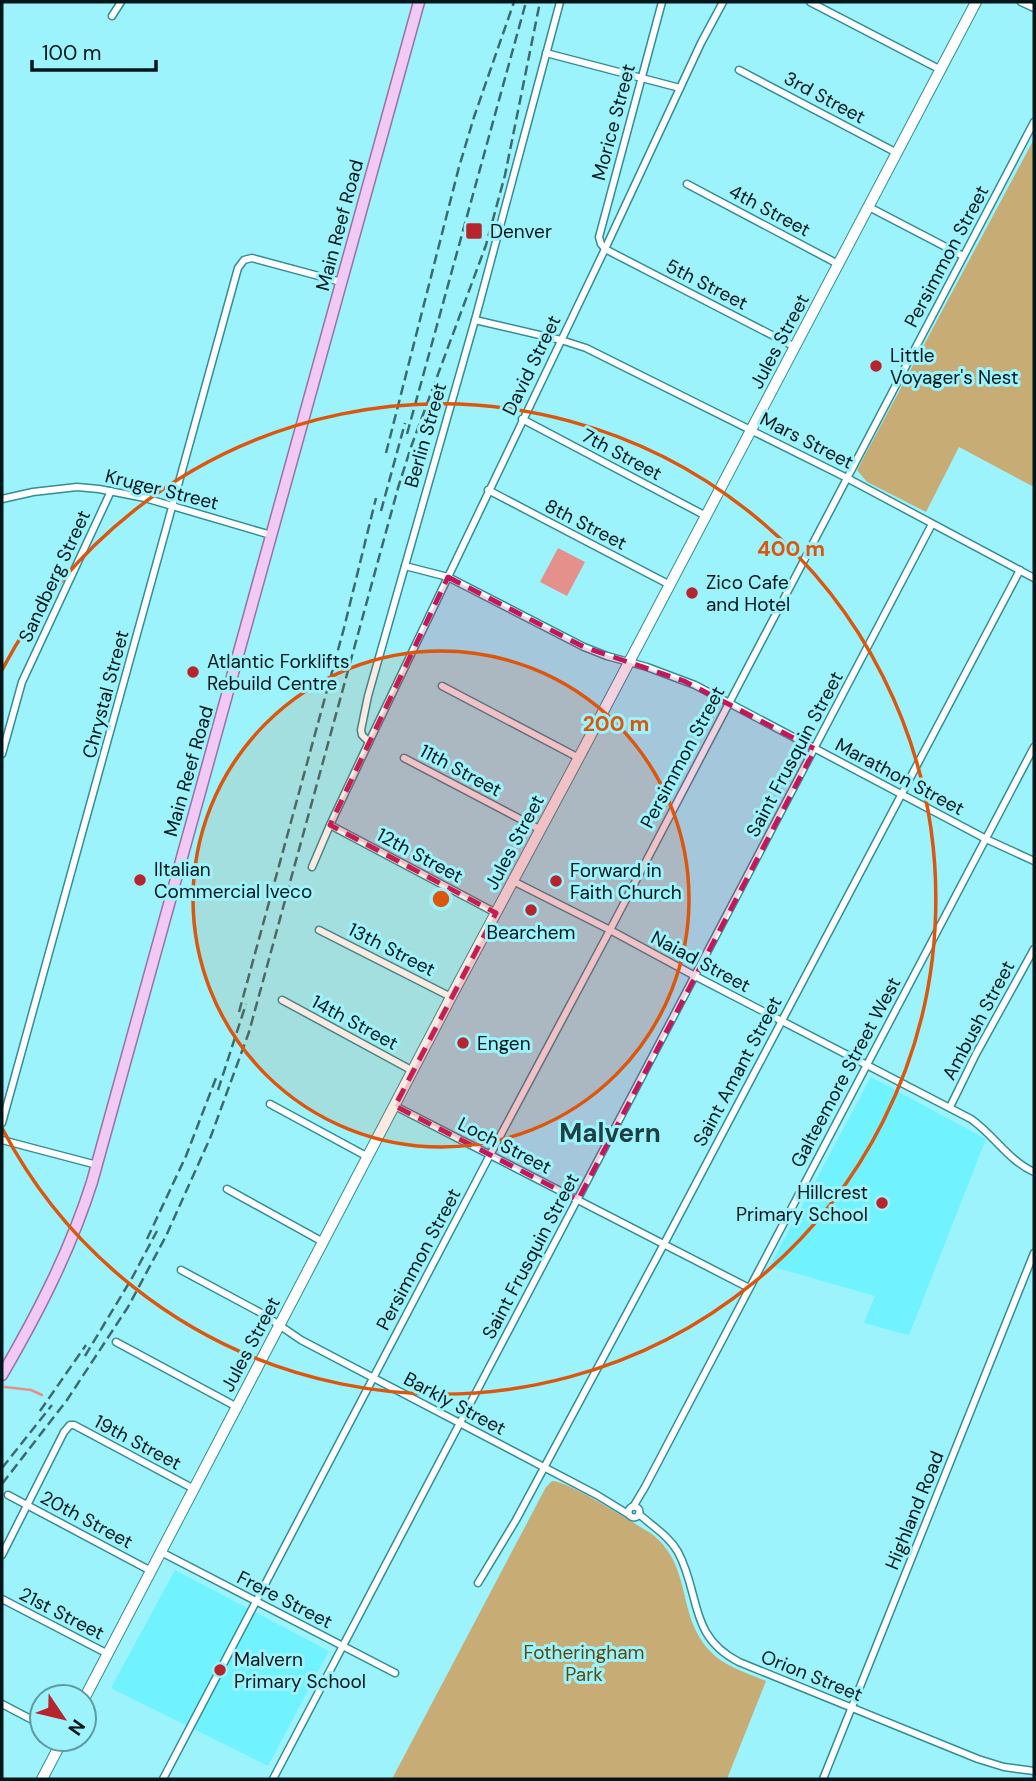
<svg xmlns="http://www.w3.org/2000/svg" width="1036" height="1781" font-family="'DM Sans',sans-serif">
	<rect width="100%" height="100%" fill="#9df3fc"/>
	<g fill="#70f2ff">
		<polygon points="871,1077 986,1139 909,1335 864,1323 875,1296 770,1266"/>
		<polygon points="175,1570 329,1651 268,1766 111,1688"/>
	</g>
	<g fill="#c8ac75">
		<polygon points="1034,139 1034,487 959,447 926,512 867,482 857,470"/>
		<path d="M552 1481C569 1481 633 1523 652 1534 693 1567 676 1613 709 1650 723 1666 747 1673 766 1681L727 1779H392L546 1487Z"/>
	</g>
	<polygon fill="#e4918b" points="558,548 585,562 567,596 540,582"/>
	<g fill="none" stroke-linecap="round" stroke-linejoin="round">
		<polyline stroke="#e4918b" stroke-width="2.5" points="5,1387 31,1390 42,1395"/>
		<g stroke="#338d96" stroke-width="9">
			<g id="minor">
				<polyline points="662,2 599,237 601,244 605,249 795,347"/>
				<polyline points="810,2 941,70"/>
				<polyline points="1021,2 1034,8"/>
				<polyline points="112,16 121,2"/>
				<polyline points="546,53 680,88"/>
				<polyline points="739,70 897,153"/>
				<polyline points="687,184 838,264"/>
				<polyline points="869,207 963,256"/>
				<polyline points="475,320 561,340 586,348 847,478 1034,578"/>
				<polyline points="522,419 706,516"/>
				<polyline points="488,490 670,585"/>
				<polyline points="2,499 33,492 77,487 99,489 145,498 271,535"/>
				<polyline points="405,566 448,577 584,647 607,656 647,667 695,685 986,839 1034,861"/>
				<polyline points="442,686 579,758"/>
				<polyline points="369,742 605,249 701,43 723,2"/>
				<polyline points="2,754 22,682 111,491"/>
				<polyline points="404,758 541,830"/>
				<polyline points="330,825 496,913"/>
				<polyline points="312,867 330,825 369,742 362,735 361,730 368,696 475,320 560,2"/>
				<path d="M513 881 610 930 695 976 971 1119C994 1135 1009 1161 1034 1172"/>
				<polyline points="319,930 451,997"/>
				<polyline points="282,1000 413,1071"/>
				<polyline points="270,1104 368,1157"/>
				<polyline points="395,1106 749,1288"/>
				<polyline points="950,1107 976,1054 1034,949"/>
				<polyline points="2,1123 238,268 244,260 252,258 341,282"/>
				<polyline points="2,1140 97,1165"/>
				<polyline points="227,1189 323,1242"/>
				<polyline points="181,1270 263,1314 301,1340 597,1495 628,1514"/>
				<polyline points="116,1342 237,1407"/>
				<polyline points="8,1495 151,1571"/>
				<circle cx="634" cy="1512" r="5.5"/>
				<polyline points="633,1507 645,1487 1034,747"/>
				<path d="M639 1514C652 1526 669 1536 678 1552 701 1595 688 1636 739 1662L978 1759 1004 1767 1034 1771"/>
				<polyline points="161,1552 395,1673"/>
				<polyline points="2,1555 64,1432 70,1425 74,1425 194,1489"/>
				<polyline points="478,1583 516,1520 664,1244 1020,570"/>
				<polyline points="2,1599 108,1654"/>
				<polyline points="2,1704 42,1725"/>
				<polyline points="163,1779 490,1155 610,930 1034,122"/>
				<polyline points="273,1779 932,524"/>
				<polyline points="823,1779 1034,1253"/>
			</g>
		</g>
		<g stroke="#338d96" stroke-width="12">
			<g id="secondary">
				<polyline points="84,1699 451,997 585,746 976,2"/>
				<polyline points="42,1779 63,1739"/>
			</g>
		</g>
		<g stroke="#9773a2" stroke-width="13">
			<path id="primary" d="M2 1375C38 1313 70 1251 92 1182L419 2"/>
		</g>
		<use href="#minor" stroke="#fff" stroke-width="6"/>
		<use href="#secondary" stroke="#fff" stroke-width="10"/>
		<use href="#primary" stroke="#f1c9f4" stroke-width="10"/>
		<g stroke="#3c6b6f" stroke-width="2.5" stroke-dasharray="10 5" stroke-linecap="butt">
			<polyline points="407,434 526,2"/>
			<polyline points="386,453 459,167 474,117 514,2"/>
			<polyline points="381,511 405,423"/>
			<polyline points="239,1012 344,628 376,498"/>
			<polyline points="218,1090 246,1004"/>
			<polyline points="147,1239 186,1156 216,1078"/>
			<polyline points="85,1356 132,1278 157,1231"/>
			<polyline points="40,1411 86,1345"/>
			<polyline points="2,1468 52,1405"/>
			<polyline points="2,1484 67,1400 128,1307 166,1236 211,1136 249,1032 398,488 411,447 486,245 505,175 540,2"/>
		</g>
	</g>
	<path fill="#c2185b" fill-opacity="0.2" stroke="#c2185b" stroke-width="5" stroke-dasharray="14 9" stroke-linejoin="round" d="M448 577 584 647 684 681 815 749 578 1200 395 1106 496 913 330 825Z"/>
	<circle cx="441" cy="899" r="248" fill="#dc560d" fill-opacity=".12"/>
	<g fill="none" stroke="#dc560d" stroke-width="3.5">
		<circle cx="441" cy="899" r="248"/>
		<path d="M2 670A495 495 0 1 1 2 1128"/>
	</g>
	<g fill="#b6252d" stroke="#9df3fc" stroke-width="2.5">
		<rect x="465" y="222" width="18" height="18" rx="3.5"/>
		<circle cx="876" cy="366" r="7"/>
		<circle cx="692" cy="593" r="7"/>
		<circle cx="193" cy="672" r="7"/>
		<circle cx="140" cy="880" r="7"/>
		<circle cx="556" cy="881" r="7"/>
		<circle cx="531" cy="910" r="7"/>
		<circle cx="463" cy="1043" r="7"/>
		<circle cx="882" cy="1203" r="7"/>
		<circle cx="220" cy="1670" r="7"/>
	</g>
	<g text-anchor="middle" stroke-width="6" stroke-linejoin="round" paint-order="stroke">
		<g font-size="19" fill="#001618" stroke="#9df3fc">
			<text transform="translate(825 97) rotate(28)" y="7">3rd Street</text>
			<text transform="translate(613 122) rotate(-75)" y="7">Morice Street</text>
			<text transform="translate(770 210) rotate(28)" y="7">4th Street</text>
			<text transform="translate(339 225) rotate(-75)" y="7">Main Reef Road</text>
			<text transform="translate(946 256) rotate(-62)" y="7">Persimmon Street</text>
			<text transform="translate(707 284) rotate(27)" y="7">5th Street</text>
			<text transform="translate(779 341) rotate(-62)" y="7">Jules Street</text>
			<text transform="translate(531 365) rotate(-64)" y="7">David Street</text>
			<text transform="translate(425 435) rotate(-74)" y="7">Berlin Street</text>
			<text transform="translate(807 440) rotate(27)" y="7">Mars Street</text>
			<text transform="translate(622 454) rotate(28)" y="7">7th Street</text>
			<text transform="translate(162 489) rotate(14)" y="7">Kruger Street</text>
			<text transform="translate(586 524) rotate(27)" y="7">8th Street</text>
			<text transform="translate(54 576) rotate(-65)" y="7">Sandberg Street</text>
			<text transform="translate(105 694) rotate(-75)" y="7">Chrystal Street</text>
			<text transform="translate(794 754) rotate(-62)" y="7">Saint Frusquin Street</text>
			<text transform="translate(682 757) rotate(-62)" y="7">Persimmon Street</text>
			<text transform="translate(461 770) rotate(28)" y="7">11th Street</text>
			<text transform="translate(188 771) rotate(-74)" y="7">Main Reef Road</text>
			<text transform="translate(900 776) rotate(28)" y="7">Marathon Street</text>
			<text transform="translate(514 842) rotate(-62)" y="7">Jules Street</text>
			<text transform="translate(420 855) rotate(28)" y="7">12th Street</text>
			<text transform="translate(392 949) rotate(27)" y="7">13th Street</text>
			<text transform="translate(701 961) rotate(28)" y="7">Naiad Street</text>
			<text transform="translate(978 1020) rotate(-62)" y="7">Ambush Street</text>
			<text transform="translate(355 1022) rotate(28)" y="7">14th Street</text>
			<text transform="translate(737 1071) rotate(-62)" y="7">Saint Amant Street</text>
			<text transform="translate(845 1072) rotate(-62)" y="7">Galteemore Street West</text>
			<text transform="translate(505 1145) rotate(27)" y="7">Loch Street</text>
			<text transform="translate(530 1256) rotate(-62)" y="7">Saint Frusquin Street</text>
			<text transform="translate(418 1259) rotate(-62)" y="7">Persimmon Street</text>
			<text transform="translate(250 1344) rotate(-62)" y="7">Jules Street</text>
			<text transform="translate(455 1403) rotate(28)" y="7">Barkly Street</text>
			<text transform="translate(138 1442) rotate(28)" y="7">19th Street</text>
			<text transform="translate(914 1510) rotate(-68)" y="7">Highland Road</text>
			<text transform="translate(87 1519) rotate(28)" y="7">20th Street</text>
			<text transform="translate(285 1599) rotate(27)" y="7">Frere Street</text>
			<text transform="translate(62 1613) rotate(27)" y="7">21st Street</text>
			<text transform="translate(812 1675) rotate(22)" y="7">Orion Street</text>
		</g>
		<g font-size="19" fill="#001618" stroke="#9df3fc" text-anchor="start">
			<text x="490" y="238">Denver</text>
			<text x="890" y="362">Little<tspan x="890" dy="22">Voyager's Nest</tspan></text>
			<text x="706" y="589">Zico Cafe<tspan x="706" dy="22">and Hotel</tspan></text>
			<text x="207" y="668">Atlantic Forklifts<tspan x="207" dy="22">Rebuild Centre</tspan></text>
			<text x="154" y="876">IItalian<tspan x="154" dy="22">Commercial Iveco</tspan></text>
			<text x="570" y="877">Forward in<tspan x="570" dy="22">Faith Church</tspan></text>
			<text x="531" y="939" text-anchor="middle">Bearchem</text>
			<text x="477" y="1050">Engen</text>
			<text x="868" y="1199" text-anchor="end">Hillcrest<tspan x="868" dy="22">Primary School</tspan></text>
			<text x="234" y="1666">Malvern<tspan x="234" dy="22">Primary School</tspan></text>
		</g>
		<g font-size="19" fill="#60480d" stroke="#9df3fc">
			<text x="584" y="1659">Fotheringham<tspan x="584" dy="22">Park</tspan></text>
		</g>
		<g font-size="26" font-weight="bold" fill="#1c4044" stroke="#9df3fc">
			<text x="610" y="1142">Malvern</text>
		</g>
	</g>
	<circle cx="441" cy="899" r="10" fill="#dc560d" stroke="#9df3fc" stroke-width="3.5"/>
	<g font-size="21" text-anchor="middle" font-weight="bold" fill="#dc560d" stroke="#9df3fc" stroke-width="6" stroke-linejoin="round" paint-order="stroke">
		<text x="791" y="556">400 m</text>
		<text x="616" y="731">200 m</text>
	</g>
	<rect width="1036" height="1781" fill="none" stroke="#001618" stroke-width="7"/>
	<g transform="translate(63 1718) rotate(125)"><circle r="33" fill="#9df3fc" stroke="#5e9ba1" stroke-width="2"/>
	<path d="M0-5L12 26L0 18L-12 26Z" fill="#b6252d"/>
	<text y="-10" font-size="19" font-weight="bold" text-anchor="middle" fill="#001618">N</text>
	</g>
	<path d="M32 60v10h124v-10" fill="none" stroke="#001618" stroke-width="3.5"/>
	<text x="42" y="60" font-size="21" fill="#001618" stroke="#9df3fc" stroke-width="5" paint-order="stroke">100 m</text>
</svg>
